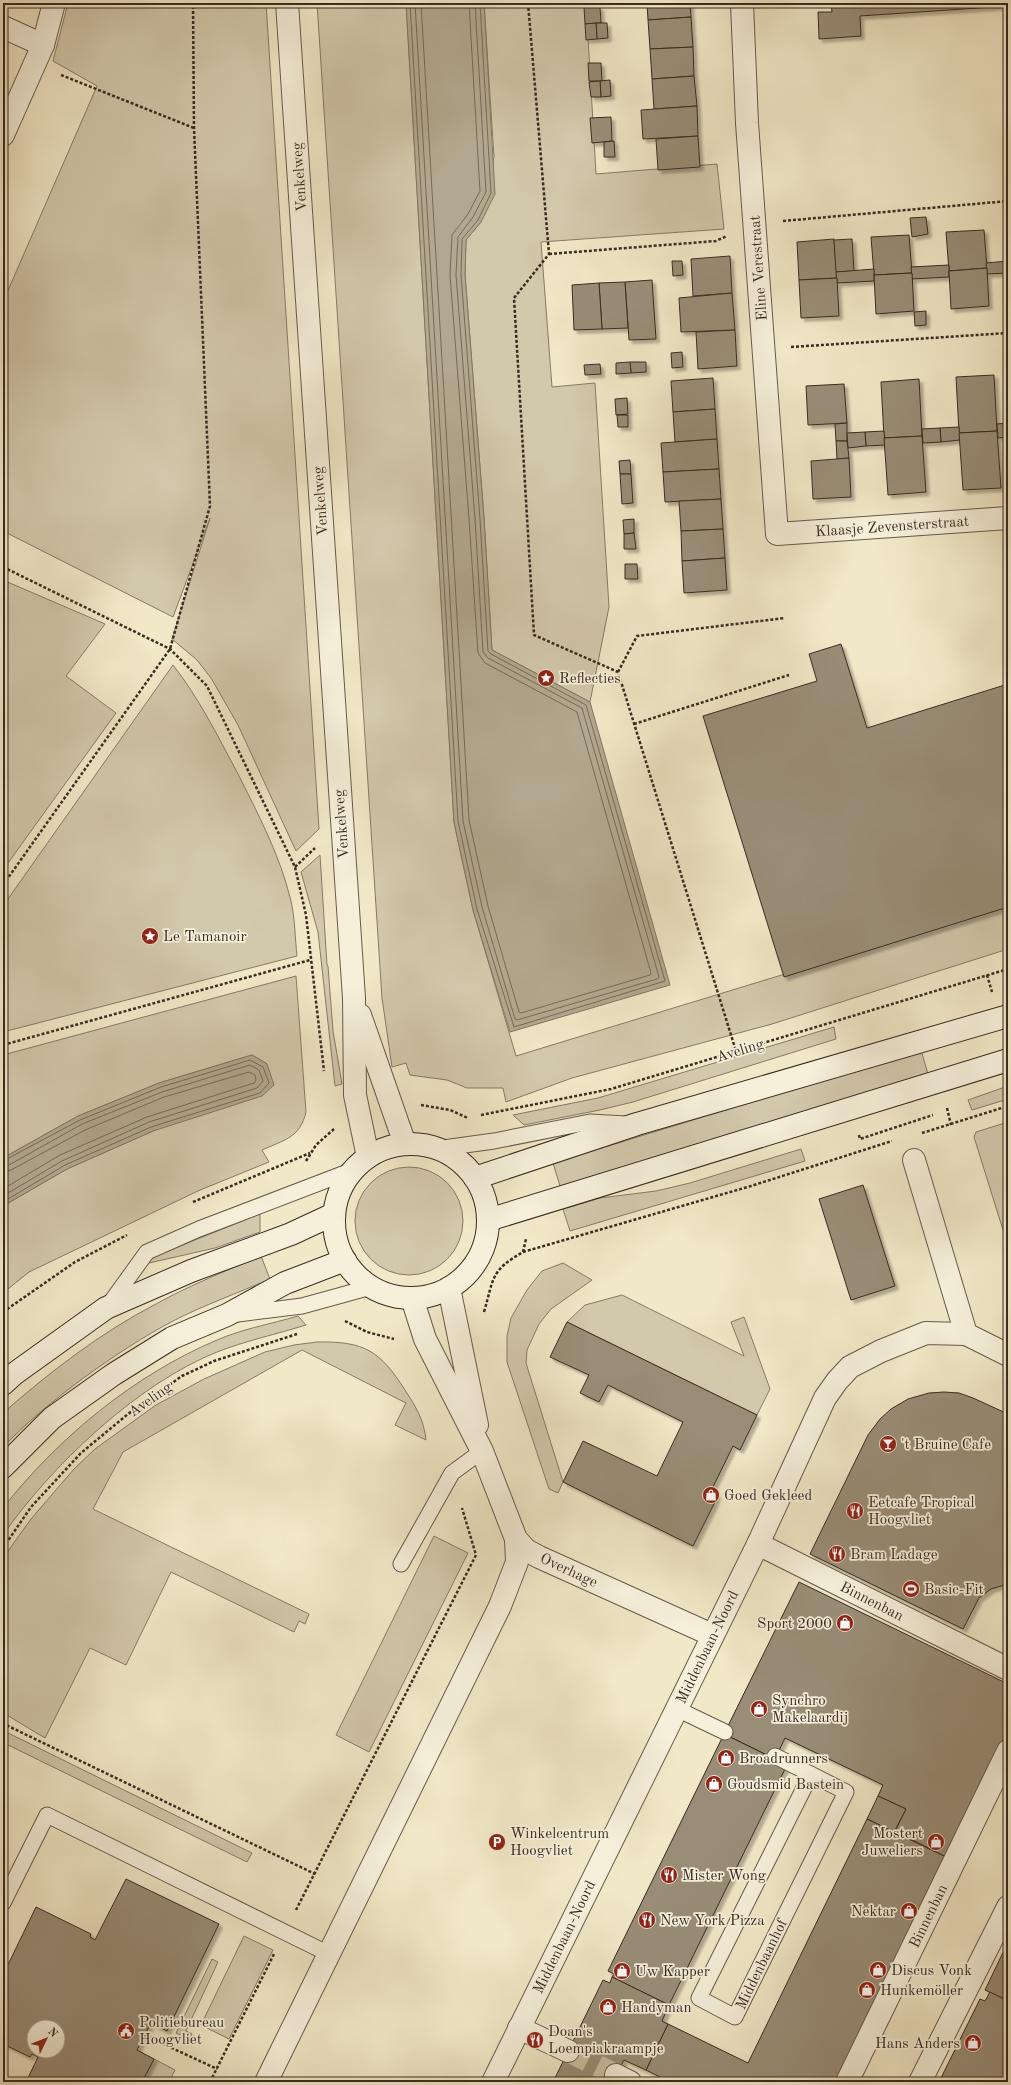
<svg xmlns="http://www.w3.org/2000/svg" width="1011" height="2085" font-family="'Old Standard TT',serif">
	<defs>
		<filter id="shadow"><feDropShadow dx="3.5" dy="3.5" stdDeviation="1" flood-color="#0004"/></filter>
	</defs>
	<rect width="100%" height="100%" fill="#f1e8c7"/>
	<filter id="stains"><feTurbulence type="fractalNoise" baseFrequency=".005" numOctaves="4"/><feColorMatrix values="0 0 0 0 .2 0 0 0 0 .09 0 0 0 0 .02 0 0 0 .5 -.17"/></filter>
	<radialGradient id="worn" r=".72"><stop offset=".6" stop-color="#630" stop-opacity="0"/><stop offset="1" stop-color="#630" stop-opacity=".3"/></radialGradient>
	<g fill="#d2c8ab" stroke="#867a66">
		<polygon points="68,3 266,3 319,829 296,851 238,725 211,678 197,660 172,639 210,518 173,617 3,531 3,302 97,86 53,61"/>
		<polygon points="317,3 406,3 454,822 473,910 516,1056 1008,906 1008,949 772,1024 572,1078 506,1102 503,1088 467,1088 447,1080 410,1075 406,1063 392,1067 382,998"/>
		<polygon points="484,3 586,3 596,174 717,164 724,229 541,242 552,387 595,383 609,607 590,702 492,650 484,518 465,275 466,240 481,222 494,157"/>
		<polygon points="3,580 105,624 66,676 116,713 3,870"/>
		<path d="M173 665C199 698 217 735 237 772 258 814 280 855 291 901 295 918 295 938 297 956L3 1032V906Z"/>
		<polygon points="320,855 327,965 328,966 333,1031 342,1084 335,1086 318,932 301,872"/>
		<path d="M296 976 306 1112C300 1138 284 1140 262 1150L269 1162 200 1190 29 1272 3 1293V1206L67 1169 153 1131 267 1064 252 1055 159 1083 78 1116 3 1158V1055Z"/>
		<polygon points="834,1027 836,1039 633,1102 600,1110 524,1125 513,1115 598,1098"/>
		<polygon points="921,1050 928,1074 560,1186 553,1163"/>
		<polygon points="1008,1086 1008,1099 972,1110 968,1100"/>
		<polygon points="1008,1122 1008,1233 1007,1233 1003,1230 974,1137 976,1132"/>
		<polygon points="801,1149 805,1161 570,1231 563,1209 600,1198 656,1191 690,1183"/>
		<circle cx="409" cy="1221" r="54"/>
		<polygon points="260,1214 260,1232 215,1248 149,1263 148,1261 150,1258"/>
		<path d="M261 1256 270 1279C238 1293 204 1305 173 1321 118 1350 46 1402 3 1447V1413C50 1372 100 1333 156 1304 190 1285 226 1271 261 1256Z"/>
		<polygon points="563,1263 592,1280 551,1309 539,1324 527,1350 526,1363 563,1482 558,1493 549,1489 507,1362 507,1336 511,1318 527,1290 542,1271"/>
		<polygon points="622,1295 744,1356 731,1322 744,1317 770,1389 757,1415 567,1322 585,1305"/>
		<path d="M298 1316 306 1325C277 1334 245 1341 217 1352 137 1384 51 1466 3 1535V1508C58 1438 134 1375 217 1340 242 1329 271 1324 298 1316Z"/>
		<path d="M317 1342C365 1341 380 1351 405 1390 416 1407 424 1420 426 1440L395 1425 406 1403 302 1350 123 1452 93 1509 309 1614 305 1624 299 1621 294 1632 171 1572 126 1665 90 1648 45 1738 5 1714 3 1715V1558L31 1519 74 1469 95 1449 156 1405 204 1379 265 1352 294 1345Z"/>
		<polygon points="434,1536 468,1553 369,1752 336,1735"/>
		<polygon points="4,1731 252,1853 247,1862 6,1744 3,1750"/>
		<polygon points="244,1936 273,1950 229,2039 201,2025"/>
		<polygon points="212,1959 218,1962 186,2031 192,2034 190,2040 176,2033"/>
		<polygon points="154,2059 175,2070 169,2082 142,2082"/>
	</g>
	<g fill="#b2a88f" stroke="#827663">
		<polygon points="406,3 484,3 495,194 481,222 466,240 465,275 484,518 492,650 590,702 670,985 510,1032 473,910 454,822"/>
		<polygon points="252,1055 267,1064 274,1085 262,1096 153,1131 67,1169 3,1206 3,1158 78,1116 159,1083"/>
	</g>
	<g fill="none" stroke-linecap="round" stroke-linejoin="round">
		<g stroke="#766a58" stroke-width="1">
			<polyline points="410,3 458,821 477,909 514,1027 665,981 586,705 491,654 488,651 480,519 461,275 462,239 478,220 491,193 480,3"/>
			<polyline points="415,3 463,821 482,907 515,1019 517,1020 657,979 659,977 582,708 488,658 483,652 475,519 456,275 458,237 473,217 486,192 475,3"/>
			<polyline points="421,3 469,820 488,906 519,1012 521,1013 650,975 651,973 577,712 485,663 478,653 469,519 450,275 452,235 468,214 480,191 469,3"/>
			<polyline points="3,1161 80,1120 161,1087 250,1060 263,1067 269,1083 260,1093 151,1127 65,1165 3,1202"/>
			<polyline points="3,1166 9,1165 82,1124 162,1092 250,1065 259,1070 263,1081 257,1088 149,1122 62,1161 3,1196"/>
			<polyline points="3,1172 11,1170 85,1130 164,1097 249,1072 255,1075 256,1080 254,1083 147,1117 60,1155 3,1189"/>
		</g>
	</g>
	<g fill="#998d77" stroke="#392b21" fill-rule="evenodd" filter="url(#shadow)">
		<polygon points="647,3 690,3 691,17 648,20"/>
		<polygon points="831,3 1008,3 1008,6 860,16 861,36 819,39 818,12 832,12"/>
		<polygon points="584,7 600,7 601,23 585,24"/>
		<polygon points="691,17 693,47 650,49 648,20"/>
		<polygon points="596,23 607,23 608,38 597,39"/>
		<polygon points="596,23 597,39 586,40 585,24"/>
		<polygon points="693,47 694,76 652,79 650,49"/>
		<polygon points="588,63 601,63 602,81 589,81"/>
		<polygon points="694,76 697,106 654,109 652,79"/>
		<polygon points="610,80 611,96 601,97 600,81"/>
		<polygon points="600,81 601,97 591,97 589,82"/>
		<polygon points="697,106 698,136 643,139 641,110"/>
		<polygon points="611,117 612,141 592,143 590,118"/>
		<polygon points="698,136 700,167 658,170 656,139"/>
		<polygon points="614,141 615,157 604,157 604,142"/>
		<polygon points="926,217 928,234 912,237 910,218"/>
		<polygon points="984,230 987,268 949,271 946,232"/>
		<polygon points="909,235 912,273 874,275 871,237"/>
		<polygon points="834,239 837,278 799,280 797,242"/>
		<polygon points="852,239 854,271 836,272 834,240"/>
		<polygon points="730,256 732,293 693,296 691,259"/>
		<polygon points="672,261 682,261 683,275 673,276"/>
		<polygon points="1008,261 1008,273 987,274 986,263"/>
		<polygon points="949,265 949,277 912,279 911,267"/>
		<polygon points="987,268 989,306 951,309 949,271"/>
		<polygon points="874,269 874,281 837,283 836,272"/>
		<polygon points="912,273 914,311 876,314 874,275"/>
		<polygon points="837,278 839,316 801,318 799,280"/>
		<polygon points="652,280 656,339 629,340 625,282"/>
		<polygon points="625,282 628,328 602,329 599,283"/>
		<polygon points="599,283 602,329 574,330 572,285"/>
		<polygon points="732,293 735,330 681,332 679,298"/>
		<polygon points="926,311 926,325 915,326 914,312"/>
		<polygon points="735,330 737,366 698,369 696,332"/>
		<polygon points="682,352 683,367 672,368 671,353"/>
		<polygon points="630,362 646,362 646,372 631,373"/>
		<polygon points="630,362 631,373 616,374 616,363"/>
		<polygon points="600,364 601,374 585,375 584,365"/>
		<polygon points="994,375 997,431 959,433 956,377"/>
		<polygon points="713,378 715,409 673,412 671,381"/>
		<polygon points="919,379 922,436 884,438 881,382"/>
		<polygon points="844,384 847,423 808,425 806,386"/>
		<polygon points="627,398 628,414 616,415 615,399"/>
		<polygon points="715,409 717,439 675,442 673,412"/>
		<polygon points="617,415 628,415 628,427 618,427"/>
		<polygon points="847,423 847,441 836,441 835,424"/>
		<polygon points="1008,423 1008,437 998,438 997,424"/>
		<polygon points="959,427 960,440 941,442 940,428"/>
		<polygon points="940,428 941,442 923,443 922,429"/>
		<polygon points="884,431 885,445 866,446 865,432"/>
		<polygon points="997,431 1001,488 963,490 959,433"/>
		<polygon points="865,432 866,446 848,448 847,433"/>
		<polygon points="922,436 926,492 888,495 884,438"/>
		<polygon points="717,439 719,469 663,472 661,443"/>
		<polygon points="836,441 847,441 849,458 837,459"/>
		<polygon points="849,458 851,497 813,499 811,461"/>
		<polygon points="630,460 631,474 620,474 619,461"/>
		<polygon points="719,469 721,499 665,502 663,472"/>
		<polygon points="620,474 631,474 633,503 622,504"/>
		<polygon points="721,499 723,529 681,531 679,501"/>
		<polygon points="634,519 634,533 624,534 623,520"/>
		<polygon points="723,529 725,558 682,561 681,531"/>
		<polygon points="634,533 636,549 624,549 624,534"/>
		<polygon points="725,558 727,590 684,593 682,561"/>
		<polygon points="625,564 637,564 638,579 625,579"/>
		<polygon points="841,644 867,728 1008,684 1008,907 784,977 703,716 817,681 809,654"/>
		<polygon points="863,1185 895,1286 851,1300 819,1199"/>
		<polygon points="567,1322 757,1415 740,1450 733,1446 712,1489 717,1495 714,1504 693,1546 563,1482 583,1441 657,1476 683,1422 608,1385 599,1402 580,1393 589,1375 550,1357"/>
		<polygon points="944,1392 959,1393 973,1398 1008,1414 1008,1584 991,1589 979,1598 963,1629 810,1554 868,1435 880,1419 891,1409 908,1399 929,1393"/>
		<polygon points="799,1582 1008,1684 1008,1731 946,1857 895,1831 906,1809 878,1796 883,1785 785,1738 775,1759 724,1734"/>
		<polygon points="724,1734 787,1765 669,2005 612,1977 614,1974 608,1971"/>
		<polygon points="878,1796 906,1809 894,1832 867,1819"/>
		<polygon points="867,1819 946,1857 836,2082 670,2082 646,2070 668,2024 748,2063"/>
		<path d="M126 1879 219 1924 167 2031 151 2023 137 2050 154 2059 142 2082H26L38 2057 32 2054 30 2057 3 2044V1975L36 1907 91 1934 90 1937 95 1940ZM34 2027H58V2051H34Z"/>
		<polygon points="1008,1942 1008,2001 985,1990"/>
		<polygon points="612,1977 669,2005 662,2021 668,2024 646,2070 624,2060 612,2082 553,2082 603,1980 610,1983"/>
		<polygon points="990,1992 1008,2001 1008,2082 939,2082 980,1999 985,2001"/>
	</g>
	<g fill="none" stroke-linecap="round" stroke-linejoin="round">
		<polyline stroke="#ccc2a6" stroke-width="22" stroke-dasharray="22 11" stroke-linecap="butt" points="568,2051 616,2075"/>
		<g stroke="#675a4a" stroke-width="17">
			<g id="lane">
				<polyline points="436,1149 494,1141 590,1122 626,1124"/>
				<polyline points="108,1306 147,1252 199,1229 353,1170"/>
				<polyline points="238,1314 302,1306 371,1287"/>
				<polyline points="401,1564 452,1473 482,1451"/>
				<polyline points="677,1709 725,1732"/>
				<polyline points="775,1756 846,1792 735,2017 699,1998 811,1774"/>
				<polyline points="3,1903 47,1815 329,1954"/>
			</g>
		</g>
		<g stroke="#675a4a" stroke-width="24">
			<g id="street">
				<polyline points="287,3 354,998 355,1095 368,1157"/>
				<polyline points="742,3 747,123 777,534 1008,518"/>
				<polyline points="3,27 43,45"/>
				<polyline points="3,135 43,45 54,3"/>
				<polyline points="360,1015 405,1144"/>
				<polyline points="914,1160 966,1334"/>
				<polyline points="449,1288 477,1425"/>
				<polyline points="412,1298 425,1339 482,1451 516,1539 526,1550 539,1557 712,1635"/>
				<polyline points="758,1544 1008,1669"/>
				<polyline points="519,2028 568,2051"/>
				<polyline points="616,2075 630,2082"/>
				<polyline points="266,2082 500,1606 517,1562 516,1539"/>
				<polyline points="493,2082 758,1544 825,1398 837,1381 850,1367 881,1351 926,1333 966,1334 1008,1355"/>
				<polyline points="847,2082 1008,1751"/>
				<polyline points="920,2082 1008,1907"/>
			</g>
		</g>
		<g stroke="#392b21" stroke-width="24">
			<g id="secondary">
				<circle cx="411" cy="1221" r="77"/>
				<polyline points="475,1178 637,1124 1008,1016"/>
				<polyline points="488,1220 1008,1060"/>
				<polyline points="3,1384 14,1374 106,1308 191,1271 291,1234 334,1214"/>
				<polyline points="3,1467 52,1418 114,1374 172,1338 227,1315 285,1283 345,1260"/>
			</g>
		</g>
		<g stroke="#392b21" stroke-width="2.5" stroke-dasharray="3 2" stroke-linecap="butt">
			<polyline points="528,3 549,254 514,298 534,635 618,672 736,1051"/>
			<polyline points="61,75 194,128"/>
			<polyline points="783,221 1008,201"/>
			<polyline points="549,254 716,241 727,236"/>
			<polyline points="791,347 1008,333"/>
			<polyline points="3,567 170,649 207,686 295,867 306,915 324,1071"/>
			<polyline points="618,672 637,636 785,618"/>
			<polyline points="634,724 789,675"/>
			<polyline points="295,867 315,848"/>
			<polyline points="3,885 170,649 210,506 194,128 193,3"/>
			<polyline points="987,975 992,992"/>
			<polyline points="3,1045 310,960"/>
			<polyline points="421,1105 450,1110 468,1118"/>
			<polyline points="947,1108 951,1125"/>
			<polyline points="481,1115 611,1089 1008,969"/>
			<polyline points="922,1133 1008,1106"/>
			<polyline points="859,1135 860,1139 933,1115"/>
			<polyline points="306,1161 316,1145 334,1129"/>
			<polyline points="193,1202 310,1153"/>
			<polyline points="523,1252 526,1239"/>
			<polyline points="3,1312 75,1262 127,1235"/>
			<path d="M484 1312C494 1278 490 1271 523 1252L751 1186 892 1141"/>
			<polyline points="345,1321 367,1332 394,1339"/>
			<polyline points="3,1548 31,1507 81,1453 128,1414 182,1376 214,1361 297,1334"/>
			<polyline points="3,1728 6,1725 315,1874"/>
			<polyline points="296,1910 476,1555 462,1508"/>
			<polyline points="144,2035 217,2069"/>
			<polyline points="210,2082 274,1954"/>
		</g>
		<use href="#lane" stroke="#f6f0db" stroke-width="15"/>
		<use href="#street" stroke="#f6f0db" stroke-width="22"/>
		<use href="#secondary" stroke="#f6f0db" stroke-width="22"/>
	</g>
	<defs>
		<g id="sight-disc" transform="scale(0.9)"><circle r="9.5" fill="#8f2418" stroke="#f6f0db"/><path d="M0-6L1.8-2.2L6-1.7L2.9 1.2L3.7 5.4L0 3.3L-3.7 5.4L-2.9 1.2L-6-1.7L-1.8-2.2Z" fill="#fff"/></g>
		<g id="bar-disc" transform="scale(0.9)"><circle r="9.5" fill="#8f2418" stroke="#f6f0db"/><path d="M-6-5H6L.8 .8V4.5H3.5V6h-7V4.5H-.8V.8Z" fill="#fff"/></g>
		<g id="shop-disc" transform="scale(0.9)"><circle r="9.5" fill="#8f2418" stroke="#f6f0db"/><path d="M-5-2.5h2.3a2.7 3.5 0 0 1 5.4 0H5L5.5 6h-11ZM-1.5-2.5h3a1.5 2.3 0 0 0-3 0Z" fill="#fff"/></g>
		<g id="restaurant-disc" transform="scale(0.9)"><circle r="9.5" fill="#8f2418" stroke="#f6f0db"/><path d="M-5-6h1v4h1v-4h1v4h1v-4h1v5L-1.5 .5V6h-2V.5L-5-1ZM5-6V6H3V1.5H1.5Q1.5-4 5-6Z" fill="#fff"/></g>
		<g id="stadium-disc" transform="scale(0.9)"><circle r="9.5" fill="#8f2418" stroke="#f6f0db"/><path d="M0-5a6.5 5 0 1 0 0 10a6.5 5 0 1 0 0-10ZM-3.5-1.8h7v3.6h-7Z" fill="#fff"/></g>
		<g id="parking-disc" transform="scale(0.9)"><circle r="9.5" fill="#8f2418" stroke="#f6f0db"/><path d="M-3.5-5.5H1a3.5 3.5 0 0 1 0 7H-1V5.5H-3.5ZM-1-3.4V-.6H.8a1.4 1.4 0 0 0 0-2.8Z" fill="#fff"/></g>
		<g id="civic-disc" transform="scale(0.9)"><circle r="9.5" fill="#8f2418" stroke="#f6f0db"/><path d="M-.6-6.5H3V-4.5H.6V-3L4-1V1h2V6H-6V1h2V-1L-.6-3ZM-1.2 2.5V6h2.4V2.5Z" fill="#fff"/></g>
	</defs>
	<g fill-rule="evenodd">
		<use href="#sight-disc" x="546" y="678"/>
		<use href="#sight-disc" x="150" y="936"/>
		<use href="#bar-disc" x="888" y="1444"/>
		<use href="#shop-disc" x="711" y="1495"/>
		<use href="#restaurant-disc" x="855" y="1511"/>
		<use href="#restaurant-disc" x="837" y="1554"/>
		<use href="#stadium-disc" x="911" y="1589"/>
		<use href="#shop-disc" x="845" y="1623"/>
		<use href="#shop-disc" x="759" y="1709"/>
		<use href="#shop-disc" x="726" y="1758"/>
		<use href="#shop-disc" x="714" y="1784"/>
		<use href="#parking-disc" x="497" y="1842"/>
		<use href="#shop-disc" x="936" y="1842"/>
		<use href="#restaurant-disc" x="669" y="1875"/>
		<use href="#shop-disc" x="909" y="1911"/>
		<use href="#restaurant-disc" x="647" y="1920"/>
		<use href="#shop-disc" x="878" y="1970"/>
		<use href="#shop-disc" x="622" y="1971"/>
		<use href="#shop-disc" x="867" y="1990"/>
		<use href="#shop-disc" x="608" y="2007"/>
		<use href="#civic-disc" x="126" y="2031"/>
		<use href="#restaurant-disc" x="535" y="2040"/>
		<use href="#shop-disc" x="973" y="2043"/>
	</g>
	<g text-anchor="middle" stroke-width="3.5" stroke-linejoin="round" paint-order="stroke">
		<g font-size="15" fill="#392b21" stroke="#f6f0db">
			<text transform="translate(299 177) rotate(-94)" y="5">Venkelweg</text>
			<text transform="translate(758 268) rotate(-94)" y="5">Eline Verestraat</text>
			<text transform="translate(320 501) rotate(-94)" y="5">Venkelweg</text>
			<text transform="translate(892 526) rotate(-4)" y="5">Klaasje Zevensterstraat</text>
			<text transform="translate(341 824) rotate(-94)" y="5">Venkelweg</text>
			<text transform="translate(740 1050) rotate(-17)" y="5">Aveling</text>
			<text transform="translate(150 1399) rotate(-35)" y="5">Aveling</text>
			<text transform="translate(569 1570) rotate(25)" y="5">Overhage</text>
			<text transform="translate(872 1601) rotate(27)" y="5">Binnenban</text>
			<text transform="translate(707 1647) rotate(-64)" y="5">Middenbaan-Noord</text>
			<text transform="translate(928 1916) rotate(-64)" y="5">Binnenban</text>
			<text transform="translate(564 1937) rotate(-64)" y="5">Middenbaan-Noord</text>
			<text transform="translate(761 1964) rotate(-64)" y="5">Middenbaanhof</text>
		</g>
		<g font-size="15" fill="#392b21" stroke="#f6f0db" text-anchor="start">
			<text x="559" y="683">Reflecties</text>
			<text x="163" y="941">Le Tamanoir</text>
			<text x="901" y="1449">'t Bruine Cafe</text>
			<text x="724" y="1500">Goed Gekleed</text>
			<text x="868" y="1507">Eetcafe Tropical<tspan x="868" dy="17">Hoogvliet</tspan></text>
			<text x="850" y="1559">Bram Ladage</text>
			<text x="924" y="1594">Basic-Fit</text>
			<text x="832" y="1628" text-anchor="end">Sport 2000</text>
			<text x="772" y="1705">Synchro<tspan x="772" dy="17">Makelaardij</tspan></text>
			<text x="739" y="1763">Broadrunners</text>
			<text x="727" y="1789">Goudsmid Bastein</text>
			<text x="510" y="1838">Winkelcentrum<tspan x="510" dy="17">Hoogvliet</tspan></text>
			<text x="923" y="1838" text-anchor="end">Mostert<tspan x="923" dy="17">Juweliers</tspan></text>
			<text x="682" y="1880">Mister Wong</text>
			<text x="896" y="1916" text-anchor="end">Nektar</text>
			<text x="660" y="1925">New York Pizza</text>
			<text x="891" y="1975">Discus Vonk</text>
			<text x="635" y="1976">Uw Kapper</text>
			<text x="880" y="1995">Hunkemöller</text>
			<text x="621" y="2012">Handyman</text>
			<text x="139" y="2027">Politiebureau<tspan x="139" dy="17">Hoogvliet</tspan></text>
			<text x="548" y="2036">Doan's<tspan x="548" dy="17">Loempiakraampje</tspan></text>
			<text x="960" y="2048" text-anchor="end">Hans Anders</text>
		</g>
	</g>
	<rect width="1011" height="2085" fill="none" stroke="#f1e8c7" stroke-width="16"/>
	<rect x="4" y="4" width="1003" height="2077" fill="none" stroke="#392b21" stroke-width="2"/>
	<rect x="8" y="8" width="995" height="2069" fill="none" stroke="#392b21"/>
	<g transform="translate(46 2039) rotate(47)"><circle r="19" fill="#f6f0db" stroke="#aaa191"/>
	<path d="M0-3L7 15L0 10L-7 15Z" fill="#8f2418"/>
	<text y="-6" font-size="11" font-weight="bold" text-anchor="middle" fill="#392b21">N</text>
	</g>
	<rect width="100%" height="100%" filter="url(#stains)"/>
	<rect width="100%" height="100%" fill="url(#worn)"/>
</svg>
